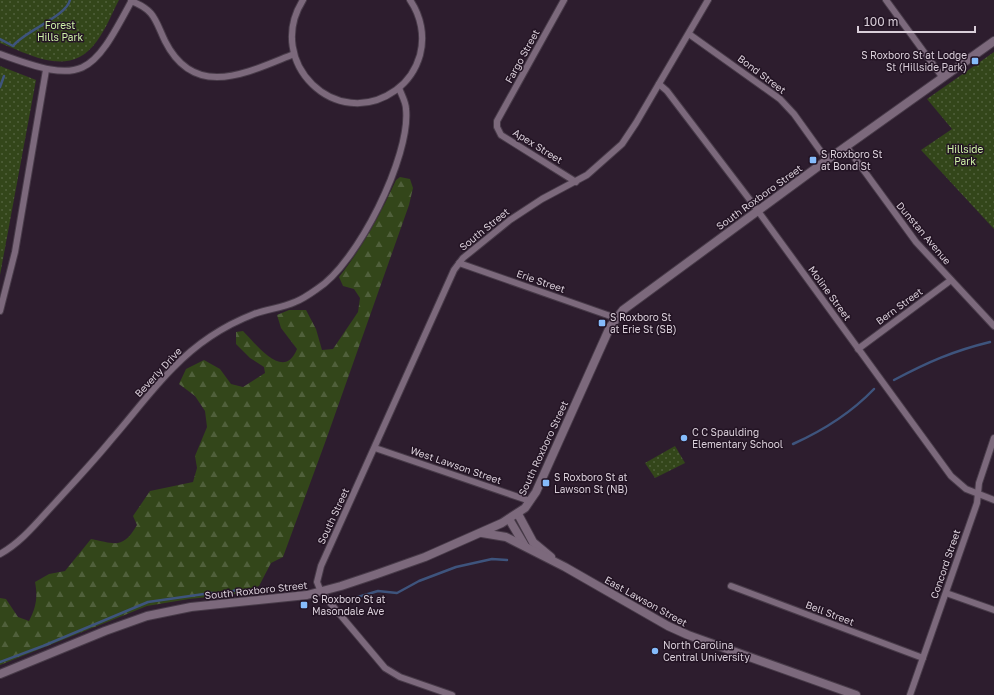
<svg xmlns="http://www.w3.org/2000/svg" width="994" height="695" font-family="'Golos Text',sans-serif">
	<defs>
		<pattern id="forest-firs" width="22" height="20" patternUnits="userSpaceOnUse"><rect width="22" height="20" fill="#33461a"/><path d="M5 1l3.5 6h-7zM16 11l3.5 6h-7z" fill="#50603b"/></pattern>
		<pattern id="park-dots" width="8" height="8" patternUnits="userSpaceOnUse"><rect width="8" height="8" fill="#33461a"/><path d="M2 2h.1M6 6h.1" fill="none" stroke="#50603b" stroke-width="1.8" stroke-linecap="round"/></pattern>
	</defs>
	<rect width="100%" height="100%" fill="#2d1d2e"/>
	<path fill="url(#forest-firs)" d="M400 177 410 179 413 188 409 205 326 440 283 557 271 563 259 586 236 594 189 599 147 606 0 665V598L6 599 18 617 29 621C36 608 38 597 35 582L49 574 65 571 91 539C116 544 123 549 137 525L133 516 150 491 193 482 197 468 195 456 207 427 205 411 195 396 179 384 186 369 204 360 220 369 231 384 243 387 265 373 264 367 250 358 236 344V332L243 331C256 344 284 382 297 349L281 328 277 315 289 310H306L316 329 322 350 333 349 358 312 360 298 354 289 343 286 339 277C364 245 379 217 396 180Z"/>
	<g fill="url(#park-dots)">
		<path d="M0 0H119C112 13 106 29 97 41 71 78 33 56 0 43Z"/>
		<polygon points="994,52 994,229 921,150 952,129 927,99"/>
		<polygon points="0,66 36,80 0,275"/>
		<polygon points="675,446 685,463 655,478 645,463"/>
	</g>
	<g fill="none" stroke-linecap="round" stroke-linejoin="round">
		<g stroke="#3e547d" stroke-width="2.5">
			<path d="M0 39 13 46C24 31 66 17 70 0"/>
			<polyline points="0,87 4,76"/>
			<path d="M894 380C928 362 953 351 990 342"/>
			<path d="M793 444C822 431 851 413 874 389"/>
			<polyline points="348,600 378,591 397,593 419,581 456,567 492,559 507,560"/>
			<polyline points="0,662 43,646 148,602 211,593 225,594 236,590 248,592"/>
		</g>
		<g stroke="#483b49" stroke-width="8">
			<g id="minor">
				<path d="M303 0C264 62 336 133 396 90 407 82 416 69 420 55 425 36 421 16 410 0"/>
				<polyline points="564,0 497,121 497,127 501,135 576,182"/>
				<polyline points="886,0 943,78"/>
				<path d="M131 1C155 10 155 20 165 41 195 101 248 72 294 54"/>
				<polyline points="689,34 780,99 794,114 827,160"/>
				<path d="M0 54C84 85 91 77 132 0"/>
				<polyline points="659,84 667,91 750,200 951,476 966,489 994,500"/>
				<polyline points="846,146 916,242 994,326"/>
				<polyline points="459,263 616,318"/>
				<polyline points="0,311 15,252 46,70"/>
				<polyline points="858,349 951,280"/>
				<polyline points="375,448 530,501"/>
				<path d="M0 554C22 542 38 521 55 503 74 482 93 462 111 440 132 416 151 390 173 368 196 344 223 326 254 314 267 309 282 308 295 302 303 299 310 294 317 289 357 264 411 156 406 109 406 102 401 94 399 88"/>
				<polyline points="731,586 923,658"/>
				<polyline points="946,593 994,610"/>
				<polyline points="452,695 400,677 385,668 321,592 317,582 321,566 454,270 463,258 510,220 542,199 587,175 622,144 636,123 708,0"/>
				<polyline points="910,695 977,503 979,483 994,438"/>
			</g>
		</g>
		<g stroke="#483b49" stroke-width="10">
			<g id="tertiary">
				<polyline points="518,514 533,542 551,557"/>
				<polyline points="509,519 525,546"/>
				<polyline points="482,533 506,537 565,567 668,626 688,635 856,695"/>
				<polyline points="0,674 105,631 147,616 191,607 307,595 341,586 377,574 425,557 502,523 525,508 536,492 610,327 623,310 827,160 994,41"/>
			</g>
		</g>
		<use href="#minor" stroke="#7c697c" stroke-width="6"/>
		<use href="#tertiary" stroke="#7c697c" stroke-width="8"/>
	</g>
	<g fill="#85bbfb" stroke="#231424" stroke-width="1.5">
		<rect x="971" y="57" width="8" height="8" rx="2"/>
		<rect x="809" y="156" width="8" height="8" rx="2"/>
		<rect x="598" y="319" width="8" height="8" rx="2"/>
		<circle cx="684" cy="438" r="4"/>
		<rect x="542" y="479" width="8" height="8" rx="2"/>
		<rect x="300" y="601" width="8" height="8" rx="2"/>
		<circle cx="655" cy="651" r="4"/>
	</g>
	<g text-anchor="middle" stroke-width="3" stroke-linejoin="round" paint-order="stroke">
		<g font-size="10" fill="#cef1a7" stroke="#231424">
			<text x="60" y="29">Forest<tspan x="60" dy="12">Hills Park</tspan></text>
			<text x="965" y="153">Hillside<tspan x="965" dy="12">Park</tspan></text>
		</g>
		<g font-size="10" fill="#d9ced9" stroke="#231424" text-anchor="start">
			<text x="967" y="59" text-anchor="end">S Roxboro St at Lodge<tspan x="967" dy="12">St (Hillside Park)</tspan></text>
			<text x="821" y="158">S Roxboro St<tspan x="821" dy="12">at Bond St</tspan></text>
			<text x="610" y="321">S Roxboro St<tspan x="610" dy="12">at Erie St (SB)</tspan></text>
			<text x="692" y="436">C C Spaulding<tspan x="692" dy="12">Elementary School</tspan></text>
			<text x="554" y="481">S Roxboro St at<tspan x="554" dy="12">Lawson St (NB)</tspan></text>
			<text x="312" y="603">S Roxboro St at<tspan x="312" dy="12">Masondale Ave</tspan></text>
			<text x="663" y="649">North Carolina<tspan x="663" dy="12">Central University</tspan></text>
		</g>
		<g font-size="10" fill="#d9ced9" stroke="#231424">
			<text transform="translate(522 56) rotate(-61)" y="4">Fargo Street</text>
			<text transform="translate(762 74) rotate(37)" y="4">Bond Street</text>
			<text transform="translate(538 146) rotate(32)" y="4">Apex Street</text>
			<text transform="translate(759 197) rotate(-36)" y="4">South Roxboro Street</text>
			<text transform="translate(484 229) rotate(-39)" y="4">South Street</text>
			<text transform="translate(924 233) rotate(50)" y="4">Dunstan Avenue</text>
			<text transform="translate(541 281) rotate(19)" y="4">Erie Street</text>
			<text transform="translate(830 293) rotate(54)" y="4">Moline Street</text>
			<text transform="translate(899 306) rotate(-36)" y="4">Bern Street</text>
			<text transform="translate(158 372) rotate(-47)" y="4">Beverly Drive</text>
			<text transform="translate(543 448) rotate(-65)" y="4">South Roxboro Street</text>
			<text transform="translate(456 465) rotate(19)" y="4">West Lawson Street</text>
			<text transform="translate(333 516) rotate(-65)" y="4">South Street</text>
			<text transform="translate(945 564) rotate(-71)" y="4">Concord Street</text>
			<text transform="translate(256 590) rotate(-6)" y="4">South Roxboro Street</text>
			<text transform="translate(646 601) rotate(29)" y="4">East Lawson Street</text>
			<text transform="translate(830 613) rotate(21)" y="4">Bell Street</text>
		</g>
	</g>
	<path d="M858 26v6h117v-6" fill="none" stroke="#d9ced9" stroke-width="2"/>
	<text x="864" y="26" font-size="12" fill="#d9ced9" stroke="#231424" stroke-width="3" paint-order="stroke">100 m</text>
</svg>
